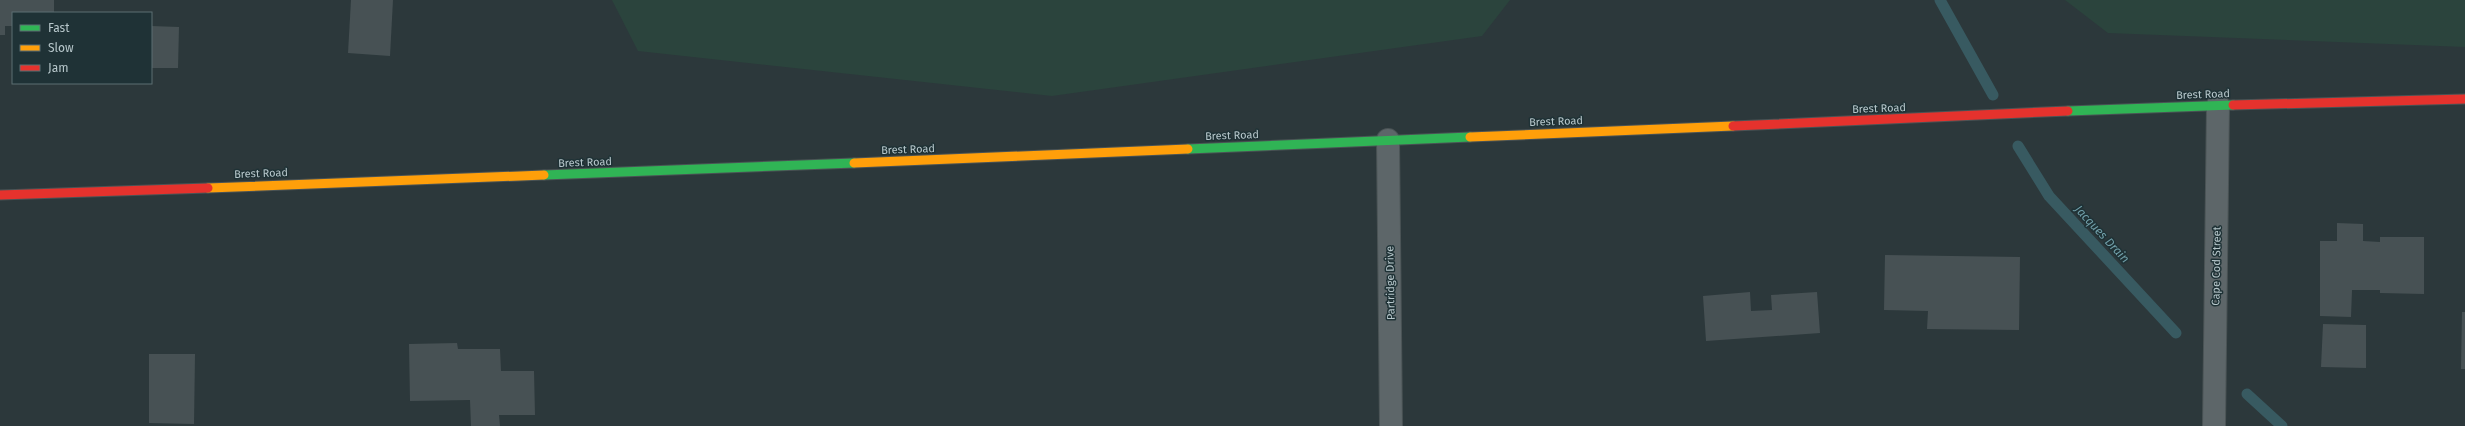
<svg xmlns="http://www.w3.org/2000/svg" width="2465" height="426" font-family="'Fira Sans',sans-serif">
	<rect width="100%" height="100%" fill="#2c383b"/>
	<g fill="#2b443d">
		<polygon points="612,0 1510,0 1482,36 1052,96 638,51"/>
		<polygon points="2065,0 2465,0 2465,47 2108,33"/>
	</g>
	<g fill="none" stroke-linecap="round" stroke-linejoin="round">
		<g stroke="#385a61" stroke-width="11">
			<polyline points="1940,0 1993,95"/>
			<polyline points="2018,146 2049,196 2176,333"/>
			<polyline points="2247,394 2282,426"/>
		</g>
	</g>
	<g fill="#475154">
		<polygon points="0,0 54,0 54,13 13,13 13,26 5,26 5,35 0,35"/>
		<polygon points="351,0 393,0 390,56 348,53"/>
		<polygon points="151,26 179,27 178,68 151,68"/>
		<polygon points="2337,223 2363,224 2363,241 2380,242 2380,237 2424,237 2424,294 2380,293 2380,290 2352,290 2351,317 2320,316 2320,241 2337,241"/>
		<polygon points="1885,255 2020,257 2019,330 1927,329 1928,311 1884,310"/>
		<polygon points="1750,292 1751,311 1772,310 1771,295 1817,292 1820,333 1706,341 1703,296"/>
		<polygon points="2462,312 2465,312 2465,369 2461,369"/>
		<polygon points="2323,324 2366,325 2366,368 2321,367"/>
		<polygon points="457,343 458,349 500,349 501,371 534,371 535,415 499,415 500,426 471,426 470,400 410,401 409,344"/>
		<polygon points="149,354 195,354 194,424 149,423"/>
	</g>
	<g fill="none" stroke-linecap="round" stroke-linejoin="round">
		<g stroke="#4a5355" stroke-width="24">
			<g id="street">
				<polyline points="1388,140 1391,426"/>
				<polyline points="2214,426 2218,105"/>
			</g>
		</g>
		<g stroke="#4a5355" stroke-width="11">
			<g id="fast">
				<polyline points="2068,111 2233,105"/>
				<polyline points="1188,149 1470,137"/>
				<polyline points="544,175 854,163"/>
			</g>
		</g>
		<g stroke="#4a5355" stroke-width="11">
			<g id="slow">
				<polyline points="1470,137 1733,126"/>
				<polyline points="854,163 1188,149"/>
				<polyline points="208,188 544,175"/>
			</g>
		</g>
		<g stroke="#4a5355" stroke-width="11">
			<g id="jam">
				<polyline points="2233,105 2465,99"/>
				<polyline points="1733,126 2068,111"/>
				<polyline points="0,195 208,188"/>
			</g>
		</g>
		<use href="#street" stroke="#5d6669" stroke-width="22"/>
		<use href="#fast" stroke="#30b455" stroke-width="9"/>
		<use href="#slow" stroke="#ff9f0a" stroke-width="9"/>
		<use href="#jam" stroke="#e5322d" stroke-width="9"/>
	</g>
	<g text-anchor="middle" stroke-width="3" stroke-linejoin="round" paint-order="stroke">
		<g font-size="11" fill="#b7c7cb" stroke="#1f3236">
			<text transform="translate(2203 94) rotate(-2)" y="4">Brest Road</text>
			<text transform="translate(1879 108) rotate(-2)" y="4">Brest Road</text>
			<text transform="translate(1556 121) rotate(-2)" y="4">Brest Road</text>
			<text transform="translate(1232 135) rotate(-2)" y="4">Brest Road</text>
			<text transform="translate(908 149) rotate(-2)" y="4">Brest Road</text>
			<text transform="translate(585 162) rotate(-2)" y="4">Brest Road</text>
			<text transform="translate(261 173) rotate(-2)" y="4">Brest Road</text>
			<text transform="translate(2216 266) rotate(-89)" y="4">Cape Cod Street</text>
			<text transform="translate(1390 283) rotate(-91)" y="4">Partridge Drive</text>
		</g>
		<g font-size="12" font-style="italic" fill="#719fa9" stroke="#1f3236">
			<text transform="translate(2102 234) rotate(47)" y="4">Jacques Drain</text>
		</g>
	</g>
	<rect x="12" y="12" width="140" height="72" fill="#1f3236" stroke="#5c6e72"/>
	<rect x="20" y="25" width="20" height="6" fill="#30b455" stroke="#5c6e72"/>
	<text x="48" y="32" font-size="12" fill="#b7c7cb">Fast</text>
	<rect x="20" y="45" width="20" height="6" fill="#ff9f0a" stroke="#5c6e72"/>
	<text x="48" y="52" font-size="12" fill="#b7c7cb">Slow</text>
	<rect x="20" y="65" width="20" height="6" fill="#e5322d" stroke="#5c6e72"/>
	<text x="48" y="72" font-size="12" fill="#b7c7cb">Jam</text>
</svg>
